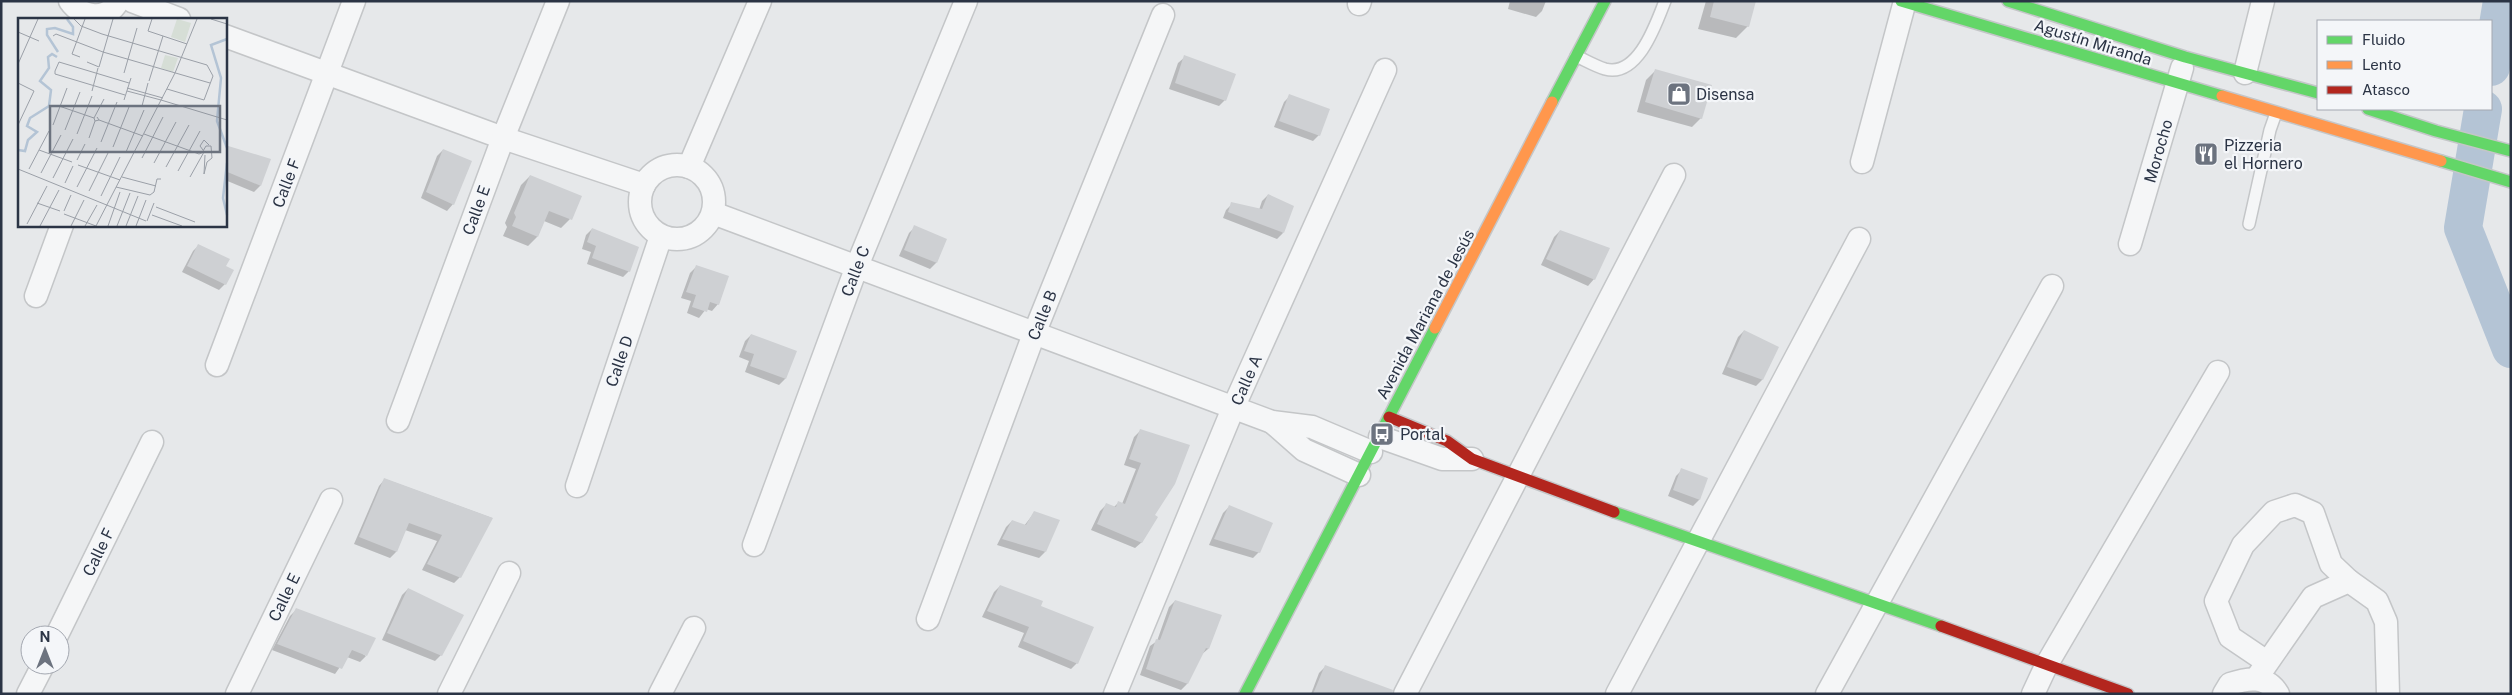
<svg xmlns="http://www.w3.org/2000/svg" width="2512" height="695" font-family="'Public Sans',sans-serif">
	<rect width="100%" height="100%" fill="#e6e8ea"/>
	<g fill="#0003">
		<polygon points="1510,1 1546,1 1542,11 1536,17 1508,9"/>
		<polygon points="1706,1 1754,1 1748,26 1736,38 1698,29"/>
		<polygon points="1185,57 1225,100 1219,106 1169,89 1178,63"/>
		<polygon points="1656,70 1701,118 1692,127 1637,112 1646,80"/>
		<polygon points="1290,96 1319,135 1313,141 1274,127 1284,102"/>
		<polygon points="225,146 269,160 260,186 254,192 225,180"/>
		<polygon points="443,150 453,204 447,211 421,198 437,156"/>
		<polygon points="530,176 570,219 561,228 544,221 537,237 528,246 503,236 507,227 505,223 521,185"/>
		<polygon points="1268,195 1283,233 1277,239 1223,218 1226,210 1232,204 1259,210 1262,201"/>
		<polygon points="915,227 945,239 936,263 930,269 899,256 909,233"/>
		<polygon points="592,229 629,271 623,277 587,264 591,252 582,249 586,235"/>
		<polygon points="1560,231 1594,279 1588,286 1541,265 1554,237"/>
		<polygon points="199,245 225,284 219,290 182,272 193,251"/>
		<polygon points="696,267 718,304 712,311 706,309 699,318 687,313 691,301 681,298 690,273"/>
		<polygon points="1744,331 1777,347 1762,380 1756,386 1722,374 1738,337"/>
		<polygon points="751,335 795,351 785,379 779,385 745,372 749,361 739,357 745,341"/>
		<polygon points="1140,431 1153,516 1142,542 1135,548 1091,530 1100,511 1106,505 1114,507 1119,502 1122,504 1136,469 1124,465 1134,437"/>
		<polygon points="1682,470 1706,479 1699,500 1693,506 1668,496 1676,476"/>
		<polygon points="385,479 492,518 460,577 454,583 422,570 437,541 405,530 396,552 390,558 354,544 379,486"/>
		<polygon points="1229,507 1259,552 1253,558 1209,545 1223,513"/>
		<polygon points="1034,513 1045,552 1039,558 997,545 1006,527 1012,521 1024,526"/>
		<polygon points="1000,586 1040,606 1077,663 1071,669 1018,647 1024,633 982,617 994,592"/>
		<polygon points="408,589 441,655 435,661 382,640 402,595"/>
		<polygon points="1175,601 1220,616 1208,649 1201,655 1187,684 1181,690 1140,675 1150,646 1157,641 1169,607"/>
		<polygon points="296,610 366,656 360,662 347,657 335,674 272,650 290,616"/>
		<polygon points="1325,667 1379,694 1311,694 1319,673"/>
	</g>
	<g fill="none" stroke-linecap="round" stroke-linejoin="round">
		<g stroke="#b4c4d5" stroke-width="38">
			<polyline points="2491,67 2502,1"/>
			<polyline points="2483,109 2463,228 2511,349"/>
		</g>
	</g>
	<g fill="#ced0d3">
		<polygon points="1714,1 1756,1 1749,27 1710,17"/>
		<polygon points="1184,55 1236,74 1226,101 1175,83"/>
		<polygon points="1655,69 1712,85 1702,119 1645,102"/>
		<polygon points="1289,94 1330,109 1320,136 1279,121"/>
		<polygon points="225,145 271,159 261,186 225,171"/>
		<polygon points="443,149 472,161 454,205 426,192"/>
		<polygon points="530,175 582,196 572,220 549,211 538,237 512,226 516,217 514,213"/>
		<polygon points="1268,194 1294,206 1284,233 1228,212 1231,202 1262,209"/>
		<polygon points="914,225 947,239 937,263 904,250"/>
		<polygon points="592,228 639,247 630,272 592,258 596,246 587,242"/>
		<polygon points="1560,230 1610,248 1595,280 1546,259"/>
		<polygon points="198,244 230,259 226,266 234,270 226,285 187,266"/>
		<polygon points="696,265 729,276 719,305 710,302 707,312 692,307 696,295 686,292"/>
		<polygon points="1744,330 1779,347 1763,380 1727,367"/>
		<polygon points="751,334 797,351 786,379 750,366 754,354 744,351"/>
		<polygon points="1140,429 1190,445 1175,484 1155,515 1158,517 1142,543 1097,524 1106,503 1116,507 1118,501 1125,504 1141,463 1129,459"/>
		<polygon points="1681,468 1708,478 1700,500 1673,490"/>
		<polygon points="384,478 493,518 461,578 427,564 442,535 409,523 397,552 359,537"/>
		<polygon points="1229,505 1273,523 1260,553 1214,539"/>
		<polygon points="1034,511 1060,520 1046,552 1002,539 1012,520 1026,525"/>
		<polygon points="1000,585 1043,601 1041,606 1094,627 1078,664 1023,641 1029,627 987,611"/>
		<polygon points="408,588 464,615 442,656 387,633"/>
		<polygon points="1175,600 1222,615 1209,649 1206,648 1188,684 1146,669 1156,639 1160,640"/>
		<polygon points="296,608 376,638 367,656 352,650 342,669 277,644"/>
		<polygon points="1325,665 1393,690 1392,694 1313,694"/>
	</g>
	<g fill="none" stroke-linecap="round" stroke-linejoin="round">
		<g stroke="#c4c6c8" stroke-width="14">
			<g id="lane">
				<path d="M1576 56C1585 60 1595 66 1605 69 1638 78 1656 24 1665 1"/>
				<polyline points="2249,224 2270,130 2276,113"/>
			</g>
		</g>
		<g stroke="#c4c6c8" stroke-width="25">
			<g id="street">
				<path d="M70 1C82 18 107 22 118 1"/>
				<polyline points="132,1 179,19"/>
				<polyline points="1359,4 1360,1"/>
				<polyline points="225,36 503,138 644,185"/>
				<polyline points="2245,73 2263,1"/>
				<polyline points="1862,162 1905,1"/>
				<circle cx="677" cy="202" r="37"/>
				<polyline points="689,167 760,1"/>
				<polyline points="713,213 1272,422 1312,427 1371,452"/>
				<polyline points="2130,244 2182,68"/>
				<polyline points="36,296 62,225"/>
				<polyline points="217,365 354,1"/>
				<polyline points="398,421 503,138 558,1"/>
				<polyline points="1272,422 1304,450 1359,475"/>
				<polyline points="1380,437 1442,459 1472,459"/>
				<polyline points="577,486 661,236"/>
				<polyline points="754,545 857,266 966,1"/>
				<polyline points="928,619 1034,334 1163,15"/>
				<polyline points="57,635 152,442"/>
				<polyline points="2267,662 2230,637 2216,601 2243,545 2274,512 2295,505 2313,513 2331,564 2349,581"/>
				<polyline points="2256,679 2313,597 2349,581 2377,601 2386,622 2388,694"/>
				<polyline points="28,694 43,665"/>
				<polyline points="237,694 331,500"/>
				<polyline points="449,694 509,573"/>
				<polyline points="660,694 694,628"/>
				<polyline points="1115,694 1234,406 1385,70"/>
				<polyline points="1405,694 1674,175"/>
				<polyline points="1617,694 1859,239"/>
				<polyline points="1827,694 2052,286"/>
				<polyline points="2033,694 2047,664 2218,372"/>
				<path d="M2224 694 2230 684C2248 678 2267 675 2278 694"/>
			</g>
		</g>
		<g stroke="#c4c6c8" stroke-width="14">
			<g id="fast">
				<polyline points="1901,1 2222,96"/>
				<polyline points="2008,1 2185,57 2318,93"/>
				<polyline points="1552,102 1605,1"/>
				<polyline points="2368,109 2436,131 2511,151"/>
				<polyline points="2441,161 2511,182"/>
				<polyline points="1614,512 1941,626"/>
				<polyline points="1245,694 1435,328"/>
			</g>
		</g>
		<g stroke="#c4c6c8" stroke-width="14">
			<g id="slow">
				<polyline points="2222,96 2441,161"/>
				<polyline points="1435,328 1552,102"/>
			</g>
		</g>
		<g stroke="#c4c6c8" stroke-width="14">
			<g id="jam">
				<polyline points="1389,417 1447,441 1472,459 1614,512"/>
				<polyline points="1941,626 2128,694"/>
			</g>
		</g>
		<use href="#lane" stroke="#f5f6f7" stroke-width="11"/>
		<use href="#street" stroke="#f5f6f7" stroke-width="22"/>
		<use href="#fast" stroke="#63d668" stroke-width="11"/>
		<use href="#slow" stroke="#ff974d" stroke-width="11"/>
		<use href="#jam" stroke="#b3261e" stroke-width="11"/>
	</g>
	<defs>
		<g id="shop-square" transform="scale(1.25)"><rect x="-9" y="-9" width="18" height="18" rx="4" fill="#6c737f" stroke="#f4f6f9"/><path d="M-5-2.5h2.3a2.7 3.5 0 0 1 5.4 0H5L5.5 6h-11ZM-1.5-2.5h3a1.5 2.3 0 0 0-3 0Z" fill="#fff"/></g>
		<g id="restaurant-square" transform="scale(1.25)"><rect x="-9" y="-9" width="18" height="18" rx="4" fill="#6c737f" stroke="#f4f6f9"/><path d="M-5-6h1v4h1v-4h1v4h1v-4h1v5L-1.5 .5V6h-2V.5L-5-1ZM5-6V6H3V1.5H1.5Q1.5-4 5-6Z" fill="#fff"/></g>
		<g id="bus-square" transform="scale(1.25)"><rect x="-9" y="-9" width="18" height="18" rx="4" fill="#6c737f" stroke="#f4f6f9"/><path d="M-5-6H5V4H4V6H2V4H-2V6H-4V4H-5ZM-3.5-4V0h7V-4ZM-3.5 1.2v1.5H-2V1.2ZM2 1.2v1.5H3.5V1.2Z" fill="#fff"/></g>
	</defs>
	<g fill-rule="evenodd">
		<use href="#shop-square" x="1679" y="94"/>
		<use href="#restaurant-square" x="2206" y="154"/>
		<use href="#bus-square" x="1382" y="434"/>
	</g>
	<g text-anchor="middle" stroke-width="4.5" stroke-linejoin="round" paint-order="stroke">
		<g font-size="16" fill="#2b3445" stroke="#f4f6f9">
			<text transform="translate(2093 42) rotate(17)" y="6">Agustín Miranda</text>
			<text transform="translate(2158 151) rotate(-74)" y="6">Morocho</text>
			<text transform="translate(286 183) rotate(-69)" y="6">Calle F</text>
			<text transform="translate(476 210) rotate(-70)" y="6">Calle E</text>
			<text transform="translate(855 271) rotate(-69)" y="6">Calle C</text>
			<text transform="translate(1425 314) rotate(-62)" y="6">Avenida Mariana de Jesús</text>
			<text transform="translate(1042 315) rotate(-68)" y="6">Calle B</text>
			<text transform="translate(619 361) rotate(-71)" y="6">Calle D</text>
			<text transform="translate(1246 380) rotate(-66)" y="6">Calle A</text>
			<text transform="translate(98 552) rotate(-64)" y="6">Calle F</text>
			<text transform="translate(284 597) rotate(-64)" y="6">Calle E</text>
		</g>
		<g font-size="16" fill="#2b3445" stroke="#f4f6f9" text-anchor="start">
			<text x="1696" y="100">Disensa</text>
			<text x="2224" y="151">Pizzeria<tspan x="2224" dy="18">el Hornero</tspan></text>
			<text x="1400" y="440">Portal</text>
		</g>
	</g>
	<g transform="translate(18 18)">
		<rect width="209" height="209" fill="#e6e8ea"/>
		<path d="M159 1 173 5 167 24 153 19ZM147 37 160 40 155 54 143 50Z" fill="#d6ded6"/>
		<path fill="none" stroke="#b4c4d5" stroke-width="2.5" d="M209 21 193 27 203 60 199 103 209 130M40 34 29 17V11L37 10 55 16V9L49 1M0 132 7 133 10 122 19 114 9 108 12 100 31 88 33 72 22 63 31 50 30 39 34 36 39 39M209 145 205 180 209 197"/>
		<path fill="none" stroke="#9ba0a8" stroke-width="1" d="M56 1 63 8 84 16 189 47 195 58 186 82 149 71M134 1 130 13 169 26M193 1 209 6M0 14 21 23M35 18 38 16 85 34 192 65M62 39 54 36 67 1M69 44 81 49 95 1M0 46 20 1M106 55 119 10M131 63 145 18M0 65 16 73 0 107M109 70 145 80M74 73 80 50M109 73 143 82M107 77 37 56V53L41 44 111 65M106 82 113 60M143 82 209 102M41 88 76 100M124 88 130 65M79 99 81 102 77 103 76 100 86 81M81 102 125 118M35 107 49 70M47 112 62 74M59 116 74 78M126 116 181 136 186 134 172 159M71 120 77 103M83 124 99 84M95 129 111 89M21 132 54 144M185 132 182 128 186 122 191 127M185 133 188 128H193L194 140 189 144 186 156 187 137M108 134 126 92M124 140 145 99M59 142 67 126M136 145 158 104M60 147 102 162M148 149 171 107M0 151 128 203M11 151 31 113M160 153 182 113M23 155 43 117M104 159 138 168M35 160 55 121M47 165 55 148M59 169 79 130M98 169 132 177 136 174 139 161H143M71 173 90 135M83 178 102 139M19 185 42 193M138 189 177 204M46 193 53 177M46 196 78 208M134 197 164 208M129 203 136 185M9 206 29 168M22 208 41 172M53 208 66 182M67 208 79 187M78 208 157 55 179 1M90 208 102 174M99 208 112 175M108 208 120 178M118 208 128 182"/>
		<path fill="#6c737f" fill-opacity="0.15" stroke="#6c737f" stroke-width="2.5" d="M32 88H202V134H32Z"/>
		<rect width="209" height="209" fill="none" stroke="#2b3445" stroke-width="2.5"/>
	</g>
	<rect width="2512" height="695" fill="none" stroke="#2b3445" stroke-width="5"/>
	<rect x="2317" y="20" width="175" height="90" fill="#f4f6f9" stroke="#a4a8b1"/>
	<rect x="2327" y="36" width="25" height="8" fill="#63d668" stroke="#a4a8b1"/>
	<text x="2362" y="45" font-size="15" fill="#2b3445">Fluido</text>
	<rect x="2327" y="61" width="25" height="8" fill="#ff974d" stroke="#a4a8b1"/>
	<text x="2362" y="70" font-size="15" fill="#2b3445">Lento</text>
	<rect x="2327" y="86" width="25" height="8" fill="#b3261e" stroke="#a4a8b1"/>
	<text x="2362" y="95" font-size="15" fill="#2b3445">Atasco</text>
	<g transform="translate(45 650)"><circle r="24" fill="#f4f6f9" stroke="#a4a8b1"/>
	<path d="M0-4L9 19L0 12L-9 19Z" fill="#6c737f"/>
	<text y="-8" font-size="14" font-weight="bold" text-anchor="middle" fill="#2b3445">N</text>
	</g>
</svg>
